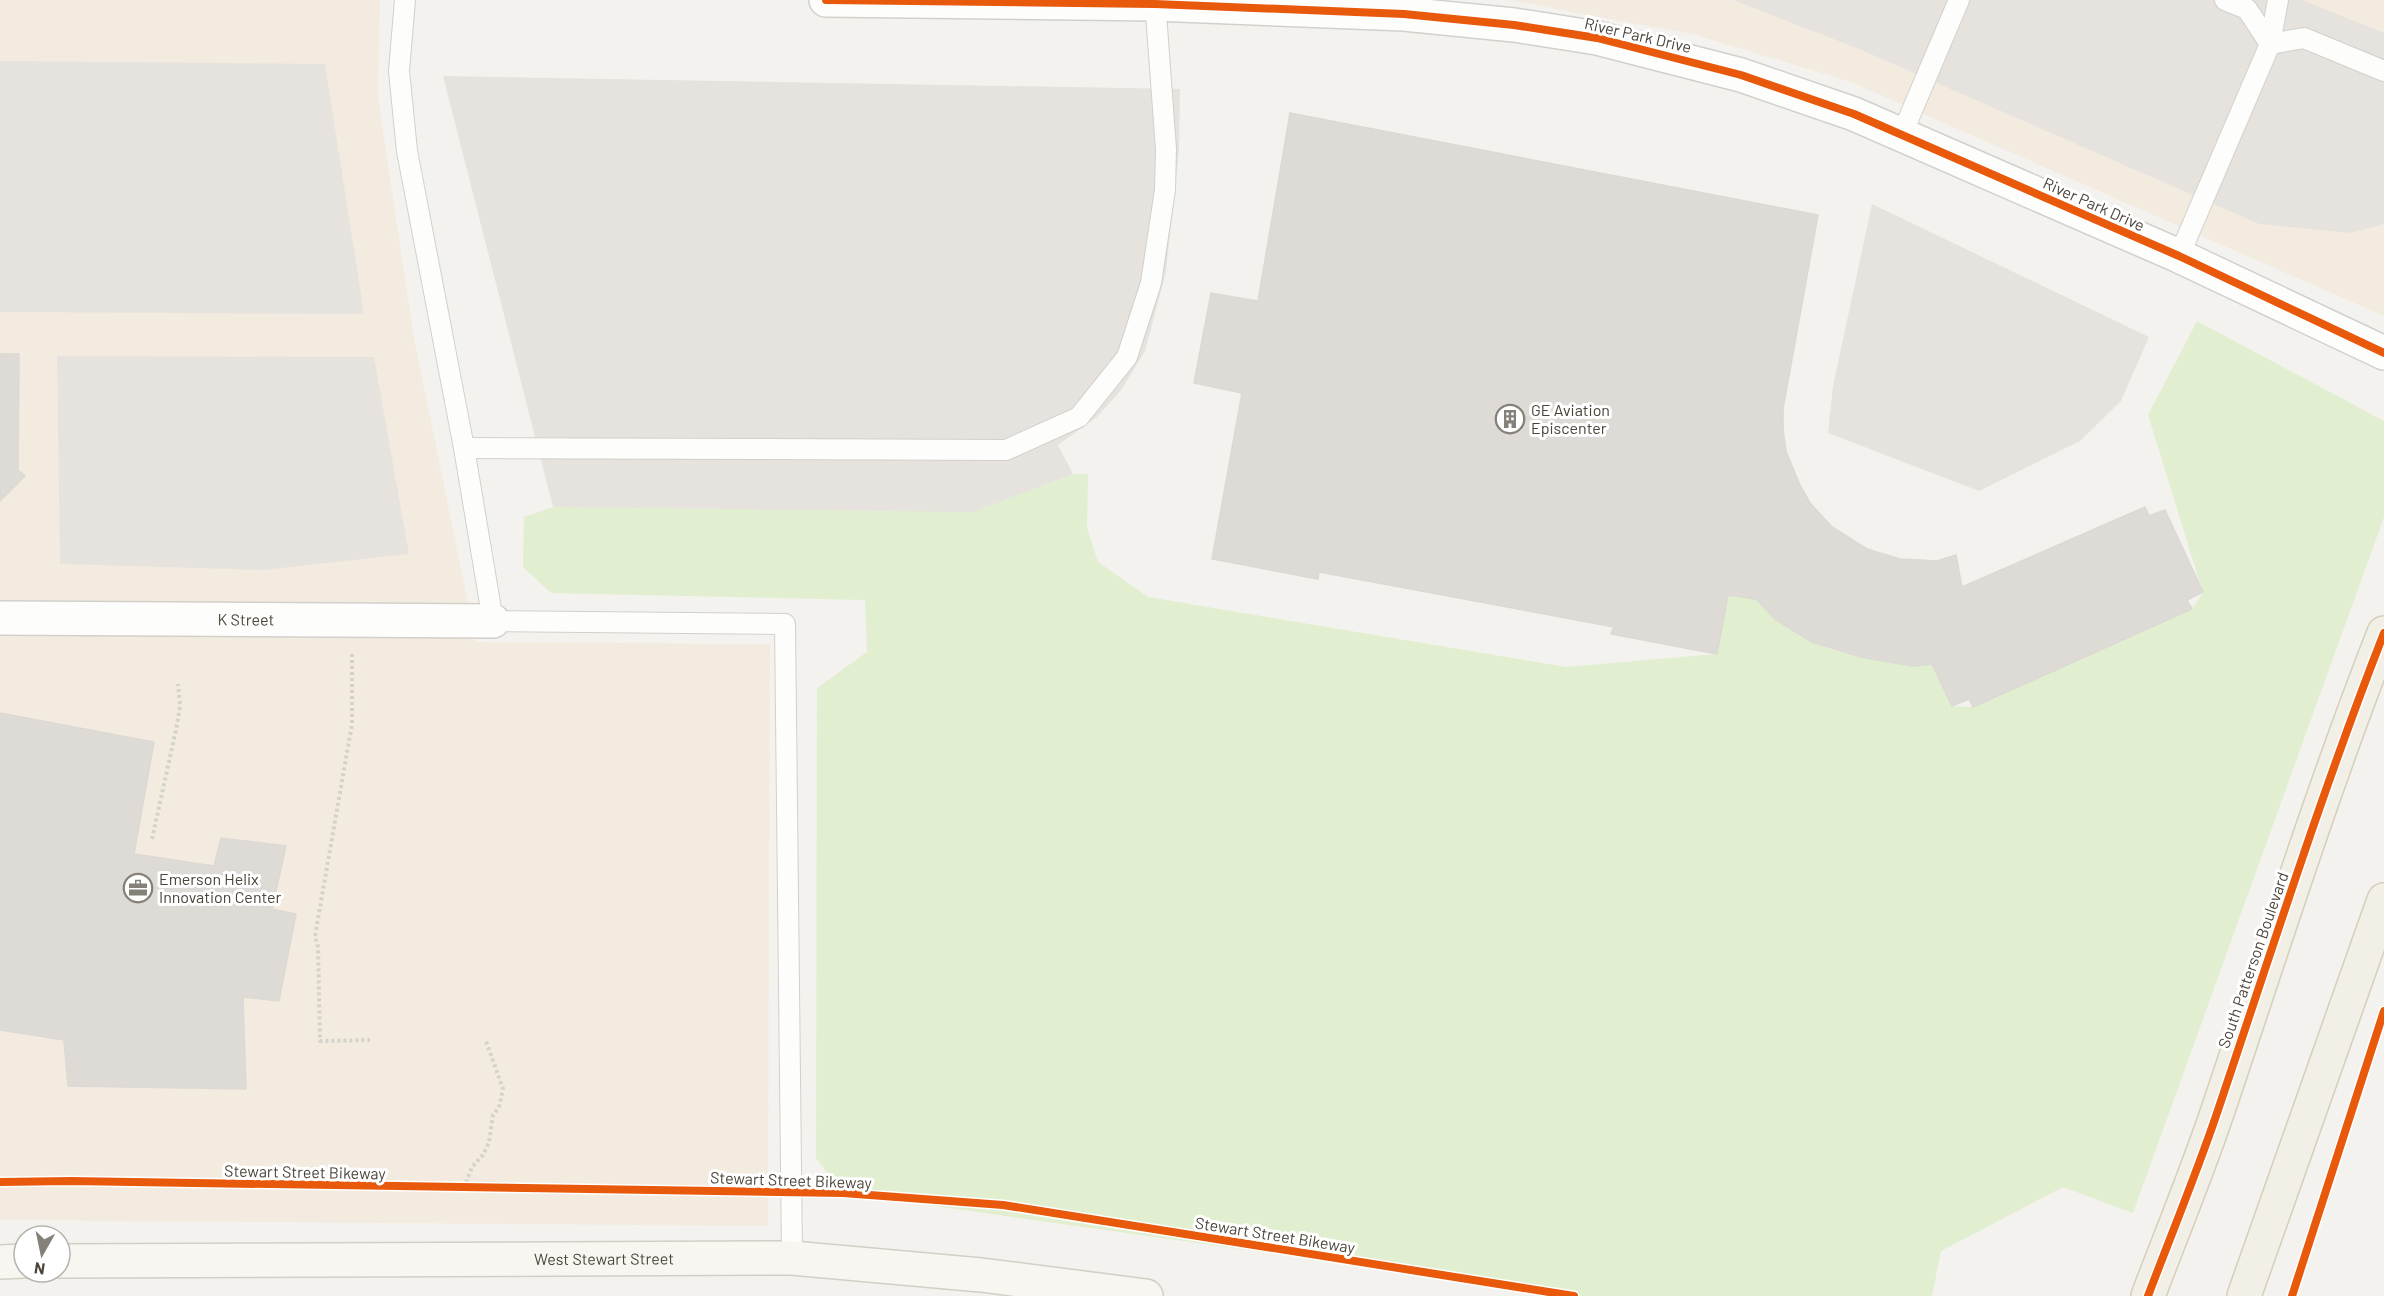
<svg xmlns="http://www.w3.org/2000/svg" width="2384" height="1296" font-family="Barlow,sans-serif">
	<rect width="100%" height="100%" fill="#f4f2ee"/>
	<g fill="#f3ebdf">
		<polygon points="0,0 380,0 378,97 414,338 476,642 770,644 768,1226 0,1220"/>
		<polygon points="1508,0 2384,0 2384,316 1848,81 1692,34"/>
	</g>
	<polygon fill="#e1eecf" points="2197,321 2384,421 2384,517 2133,1213 2063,1187 1941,1251 1932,1296 1574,1296 843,1193 816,1158 817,688 867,652 865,600 551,593 523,567 524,517 553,507 980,509 1073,474 1088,474 1087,528 1098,562 1148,597 1566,667 1717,654 1728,595 1756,599 1776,620 1812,642 1834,650 1861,657 1911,666 1932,664 1952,706 1973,707 2192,609 2203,593 2148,415"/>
	<g fill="#e6e3df">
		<polygon points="1733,0 2302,0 2384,33 2384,224 2351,233 2259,224 1859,49"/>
		<polygon points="0,61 325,64 364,314 0,312"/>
		<polygon points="443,76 1180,89 1179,151 1166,272 1145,351 1122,389 1097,417 1058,445 1073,474 973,512 553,507"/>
		<polygon points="1872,204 2149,337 2121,401 2080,441 1979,491 1828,433 1833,386"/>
		<polygon points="57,356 374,357 409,554 263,570 60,564"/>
	</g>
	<g fill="#dedbd6" stroke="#dcd9d4" stroke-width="1.5">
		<polygon points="1290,113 1818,215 1783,409 1783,429 1786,451 1799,483 1810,503 1832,527 1867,549 1900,559 1937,561 1956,555 1962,587 2145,507 2149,516 2165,510 2203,592 2187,600 2192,609 1973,707 1969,699 1952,706 1932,664 1912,666 1861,657 1812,642 1776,620 1756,599 1728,595 1717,654 1611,634 1614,627 1319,572 1318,579 1212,559 1242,393 1194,383 1211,293 1258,301"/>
		<polygon points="0,354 19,354 18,470 25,476 0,501"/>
		<polygon points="0,713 154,742 134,854 214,866 221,838 286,846 272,909 296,914 279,1001 243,997 246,1089 68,1086 64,1040 0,1030"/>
	</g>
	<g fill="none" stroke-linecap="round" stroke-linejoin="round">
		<g stroke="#d2d0cb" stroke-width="22">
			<g id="service">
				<polyline points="405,0 399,71 407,151 464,448 493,621 785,624 792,1258"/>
				<polyline points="2225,0 2247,9 2270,44"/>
				<polyline points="2270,44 2278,0"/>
				<polyline points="1902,134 1959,0"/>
				<polyline points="2179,256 2270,44 2304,38 2384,71"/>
				<polyline points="464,448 1006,450 1079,417 1127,357 1151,283 1165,190 1166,149 1155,0"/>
			</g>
		</g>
		<g stroke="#d2d0cb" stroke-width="36">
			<g id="minor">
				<polyline points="826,0 1155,4 1404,14 1514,25 1597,38 1741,75 1854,114 2179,256 2384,353"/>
				<path id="s1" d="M0 618 493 621"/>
			</g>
		</g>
		<g stroke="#d3cfc5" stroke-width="36">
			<g id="secondary">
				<path id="s2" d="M60 1261 792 1258 981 1275 1146 1296"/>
				<polyline points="0,1262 24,1261"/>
			</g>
		</g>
		<g stroke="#d6cebb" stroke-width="36">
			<g id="primary">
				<path d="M2148 1296C2171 1235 2196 1175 2217 1113 2271 953 2322 791 2384 633"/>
				<polyline points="2244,1296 2384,900"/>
			</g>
		</g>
		<g stroke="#d3d2cc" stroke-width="4" stroke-dasharray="3 3" stroke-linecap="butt">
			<polyline points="352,654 352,724 315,936 318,947 320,1041 370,1040"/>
			<polyline points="152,839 177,725 180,706 178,684"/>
			<polyline points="464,1188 472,1167 483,1155 489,1142 493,1115 499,1107 503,1089 486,1041"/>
		</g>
		<use href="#service" stroke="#fdfdfc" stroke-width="20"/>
		<use href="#minor" stroke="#fdfdfc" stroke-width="33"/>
		<use href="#secondary" stroke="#f7f6f1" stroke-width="33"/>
		<use href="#primary" stroke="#f2efe6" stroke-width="33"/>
		<g stroke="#fff" stroke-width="11">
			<g id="cycleway">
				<polyline points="826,0 1155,4 1404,14 1514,25 1597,38 1741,75 1854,114 2179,256 2384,353"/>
				<polyline points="0,1182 71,1181 843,1193 1003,1205 1574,1296"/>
				<path d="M2148 1296C2171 1235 2196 1175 2217 1113 2271 953 2322 791 2384 633"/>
				<polyline points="2292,1296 2384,1011"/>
			</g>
		</g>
		<use href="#cycleway" stroke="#e8590c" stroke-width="8"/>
	</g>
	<defs>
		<g id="building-ring" transform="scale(1.5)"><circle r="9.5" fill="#fff" stroke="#868178" stroke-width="1.5"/><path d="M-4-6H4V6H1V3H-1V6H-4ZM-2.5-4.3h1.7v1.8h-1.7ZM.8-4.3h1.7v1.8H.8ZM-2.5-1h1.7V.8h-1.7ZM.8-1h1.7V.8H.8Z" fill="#868178"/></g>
		<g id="office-ring" transform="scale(1.5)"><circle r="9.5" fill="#fff" stroke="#868178" stroke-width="1.5"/><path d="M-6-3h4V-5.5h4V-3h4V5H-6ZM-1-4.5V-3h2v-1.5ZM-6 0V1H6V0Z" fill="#868178"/></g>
	</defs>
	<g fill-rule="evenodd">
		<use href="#building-ring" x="1510" y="419"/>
		<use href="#office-ring" x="138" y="888"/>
	</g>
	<g text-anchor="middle" stroke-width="6" stroke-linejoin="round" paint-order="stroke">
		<g font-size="16" fill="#4b4439" stroke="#fff">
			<text transform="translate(1638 35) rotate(13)" y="6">River Park Drive</text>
			<text transform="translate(2094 204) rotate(24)" y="6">River Park Drive</text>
			<text dy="6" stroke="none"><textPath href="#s1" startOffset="246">K Street</textPath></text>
			<text transform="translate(2253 960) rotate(-71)" y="6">South Patterson Boulevard</text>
			<text transform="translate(305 1172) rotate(1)" y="6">Stewart Street Bikeway</text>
			<text transform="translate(791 1180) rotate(2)" y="6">Stewart Street Bikeway</text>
			<text transform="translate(1275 1235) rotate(9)" y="6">Stewart Street Bikeway</text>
			<text dy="6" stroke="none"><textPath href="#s2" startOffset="544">West Stewart Street</textPath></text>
		</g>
		<g font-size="16" fill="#4b4439" stroke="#fff" text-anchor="start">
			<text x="1531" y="416">GE Aviation<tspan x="1531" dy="18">Episcenter</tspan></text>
			<text x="159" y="885">Emerson Helix<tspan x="159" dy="18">Innovation Center</tspan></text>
		</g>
	</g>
	<g transform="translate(42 1254) rotate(189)"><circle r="28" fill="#ffffff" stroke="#b7b4b0" stroke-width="1.5"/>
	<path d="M0-4.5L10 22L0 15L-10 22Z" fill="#868178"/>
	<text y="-9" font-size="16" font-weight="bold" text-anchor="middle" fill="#4b4439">N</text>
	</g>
</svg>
